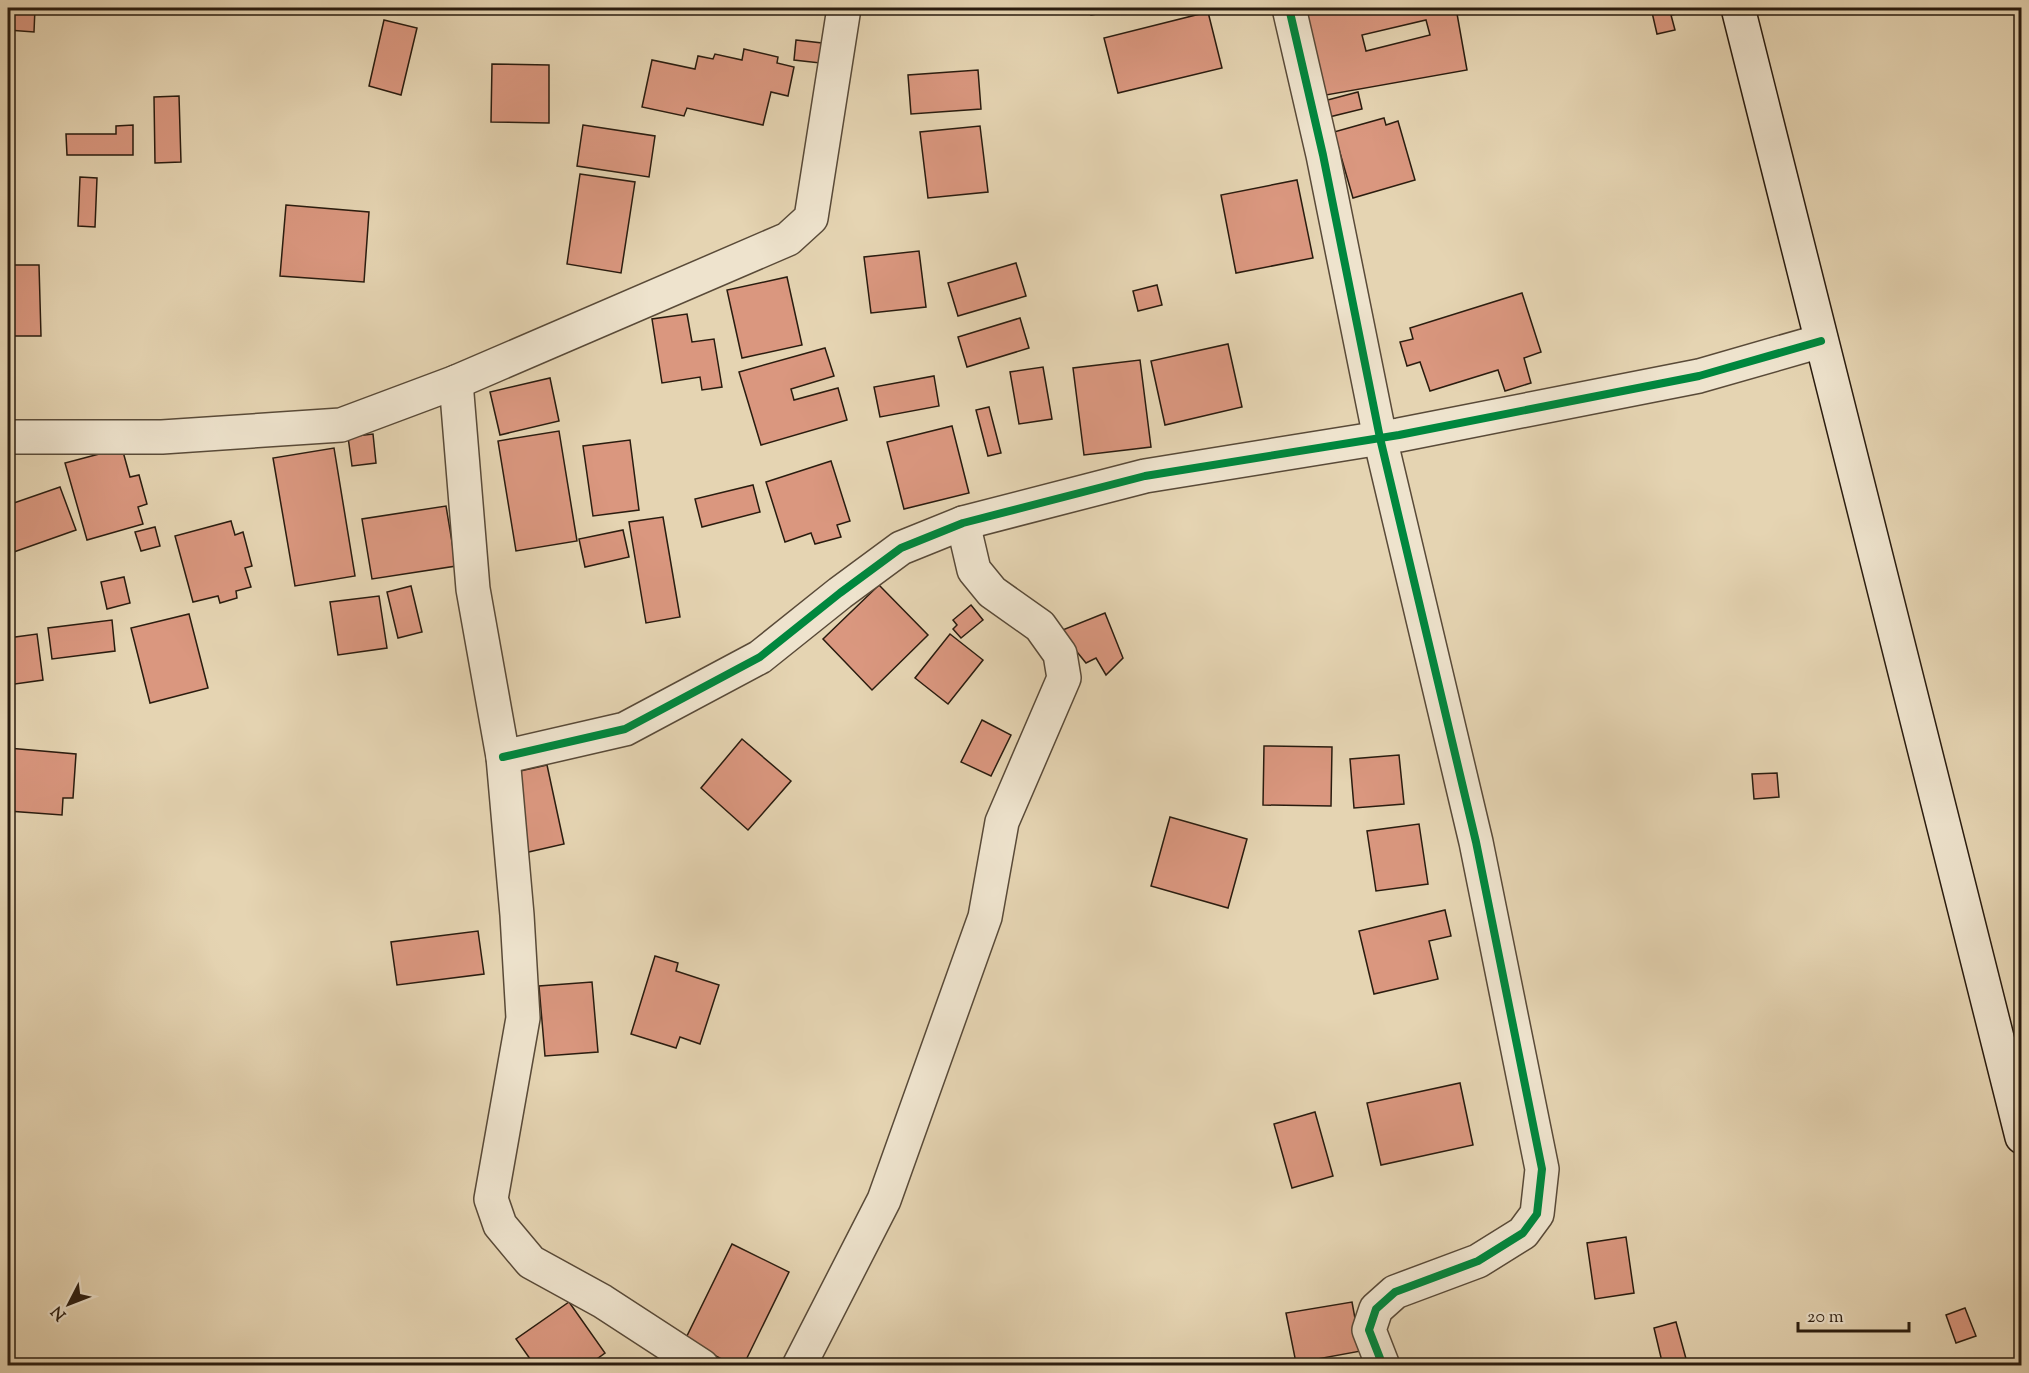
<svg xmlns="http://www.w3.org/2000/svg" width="2029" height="1373" font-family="'Sorts Mill Goudy',serif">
	<rect width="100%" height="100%" fill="#e5d4b2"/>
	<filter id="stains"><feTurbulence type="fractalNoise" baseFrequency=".00333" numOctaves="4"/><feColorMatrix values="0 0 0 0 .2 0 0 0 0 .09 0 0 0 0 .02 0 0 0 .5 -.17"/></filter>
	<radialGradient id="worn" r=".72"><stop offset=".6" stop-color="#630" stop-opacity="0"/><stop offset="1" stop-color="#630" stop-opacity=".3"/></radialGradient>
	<g fill="#da977f" stroke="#2a1c0f" stroke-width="1.5" fill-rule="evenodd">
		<polygon points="8,8 35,8 34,32 8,30"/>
		<polygon points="1089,8 1138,8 1091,15"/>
		<path d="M1299 8H1456L1467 70 1315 97ZM1426 20 1430 35 1366 51 1362 35Z"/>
		<polygon points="1651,8 1675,8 1677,14 1671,15 1675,30 1657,34"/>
		<polygon points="1208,12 1222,68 1118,93 1104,38"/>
		<polygon points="384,20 417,28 401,95 369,86"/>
		<polygon points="796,40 822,43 820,63 794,60"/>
		<polygon points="744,49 778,57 777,63 794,67 788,96 771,92 763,125 687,108 684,116 642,107 652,60 695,69 698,56 713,59 715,54 742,60"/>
		<polygon points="492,64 549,65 549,123 491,122"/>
		<polygon points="978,70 981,109 911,114 908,75"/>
		<polygon points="1358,92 1362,109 1325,118 1320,102"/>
		<polygon points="179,96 181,162 155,163 154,97"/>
		<polygon points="1384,118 1386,125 1398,121 1415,180 1353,198 1334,132"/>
		<polygon points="133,125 133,155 67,155 66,134 116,134 116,126"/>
		<polygon points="583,125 655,136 649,177 577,166"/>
		<polygon points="980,126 988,192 928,198 920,132"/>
		<polygon points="580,174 635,182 621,273 567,264"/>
		<polygon points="80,177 97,178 95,227 78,226"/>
		<polygon points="1297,180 1313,258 1236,273 1221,195"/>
		<polygon points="286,205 369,212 364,282 280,276"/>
		<polygon points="919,251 926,307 871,313 864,257"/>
		<polygon points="1016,263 1026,296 958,316 948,283"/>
		<polygon points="8,265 39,265 41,336 8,336"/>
		<polygon points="787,277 802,345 742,358 727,290"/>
		<polygon points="1157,285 1162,305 1138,311 1133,291"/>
		<polygon points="1522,293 1541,352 1524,358 1531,383 1505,391 1498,370 1430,391 1420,362 1407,366 1400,342 1413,339 1410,328"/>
		<polygon points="687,314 692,342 714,339 722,387 702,390 700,377 662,383 652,319"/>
		<polygon points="1020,318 1029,348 967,367 958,337"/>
		<polygon points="1228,344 1242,407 1165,425 1151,361"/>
		<polygon points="825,348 834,376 791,389 794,400 838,388 847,420 761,445 739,372"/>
		<polygon points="1140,360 1151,447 1084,455 1073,368"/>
		<polygon points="1043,367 1052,419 1019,424 1010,372"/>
		<polygon points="934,376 939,406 880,417 874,387"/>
		<polygon points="550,378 559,421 500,435 490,392"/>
		<polygon points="989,407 1001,453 988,456 976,410"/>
		<polygon points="952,426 969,493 904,509 887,442"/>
		<polygon points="559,431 577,541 516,551 498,441"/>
		<polygon points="373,434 376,463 352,466 348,437"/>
		<polygon points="630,440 639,510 593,516 583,446"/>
		<polygon points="122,448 130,477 139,475 147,504 138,507 143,524 87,540 65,463"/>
		<polygon points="334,448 355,576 295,586 273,458"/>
		<polygon points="831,461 850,521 837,525 841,537 815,544 811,533 785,542 766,482"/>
		<polygon points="753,485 760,512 702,527 695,499"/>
		<polygon points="60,487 76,530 11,553 8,542 8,505"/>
		<polygon points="446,506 456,566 372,579 362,519"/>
		<polygon points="663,517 680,617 646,623 629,522"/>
		<polygon points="231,521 235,535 243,532 252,566 245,568 251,587 236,591 237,598 220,603 218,596 193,602 175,536"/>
		<polygon points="155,527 160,546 141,551 135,532"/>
		<polygon points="623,530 629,557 585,567 579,539"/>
		<polygon points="124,577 130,603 107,609 101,582"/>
		<polygon points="879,585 928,635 872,690 823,639"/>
		<polygon points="411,586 422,632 398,638 387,592"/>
		<polygon points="379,596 387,648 338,655 330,602"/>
		<polygon points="971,605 983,620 961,638 953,629 957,625 953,620"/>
		<polygon points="1105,613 1123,658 1106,675 1096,658 1086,663 1060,631"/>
		<polygon points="189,614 208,688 150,703 131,628"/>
		<polygon points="112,620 115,651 52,659 48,628"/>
		<polygon points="37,634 43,680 8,685 8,638"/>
		<polygon points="950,634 983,660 948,704 915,678"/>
		<polygon points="982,720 1011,735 991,776 961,762"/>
		<polygon points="742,739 791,781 748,830 701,788"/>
		<polygon points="1264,746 1332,747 1331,806 1263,805"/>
		<polygon points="8,748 76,754 73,798 63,798 62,815 8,811"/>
		<polygon points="1399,755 1404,804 1354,808 1350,759"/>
		<polygon points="547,765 564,844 524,853 507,774"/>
		<polygon points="1777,773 1779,797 1754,799 1752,774"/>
		<polygon points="1170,817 1247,839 1228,908 1151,886"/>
		<polygon points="1419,824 1428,884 1376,891 1367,831"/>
		<polygon points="1445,910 1451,936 1429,941 1438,979 1374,994 1359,931"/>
		<polygon points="478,931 484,974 397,985 391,942"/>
		<polygon points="655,956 678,963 676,971 719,985 700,1044 680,1037 676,1048 631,1034"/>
		<polygon points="592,982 598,1052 545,1056 539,986"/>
		<polygon points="1460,1083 1473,1145 1381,1165 1367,1103"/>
		<polygon points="1315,1112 1333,1176 1292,1188 1274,1124"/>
		<polygon points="1626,1237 1634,1293 1595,1299 1587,1243"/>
		<polygon points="732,1244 789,1272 743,1366 735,1366 685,1340"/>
		<polygon points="569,1302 605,1353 587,1366 535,1366 516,1339"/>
		<polygon points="1352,1302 1361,1351 1296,1363 1286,1313"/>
		<polygon points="1965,1308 1976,1336 1956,1343 1946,1315"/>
		<polygon points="1676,1322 1688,1366 1663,1366 1654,1328"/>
	</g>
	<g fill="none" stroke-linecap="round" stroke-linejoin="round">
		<g stroke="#594a38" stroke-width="36">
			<g id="minor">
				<polyline points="1289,8 1323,155 1380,438 1476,842 1542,1169 1537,1214 1523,1233 1478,1261 1395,1292 1376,1309 1369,1330 1383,1366"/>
				<polyline points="456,382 473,589 503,757 517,915 523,1018 491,1199 500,1225 531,1262 602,1301 702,1366"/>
				<polyline points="8,437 162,437 341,425 456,382 788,239 811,218 844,8"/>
				<polyline points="503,757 625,729 760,657 840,593 901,548 963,523 1145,476 1399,435 1699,376 1821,341"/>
				<polyline points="799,1366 884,1200 985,917 1002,822 1064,678 1060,654 1040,626 992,592 974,570 963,523"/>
			</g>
		</g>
		<g stroke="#2a1c0f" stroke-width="36">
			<polyline id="secondary" points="1738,8 2022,1137"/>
		</g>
		<use href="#minor" stroke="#eee3cd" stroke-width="33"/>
		<use href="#secondary" stroke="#eee3cd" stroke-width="33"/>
		<g stroke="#eee3cd" stroke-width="11">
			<g id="cycleway">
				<polyline points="1289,8 1323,155 1380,438 1476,842 1542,1169 1537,1214 1523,1233 1478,1261 1395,1292 1376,1309 1369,1330 1383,1366"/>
				<polyline points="503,757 625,729 760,657 840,593 901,548 963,523 1145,476 1399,435 1699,376 1821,341"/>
			</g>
		</g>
		<use href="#cycleway" stroke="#00873e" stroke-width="8"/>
	</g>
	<rect width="2029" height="1373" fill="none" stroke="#e5d4b2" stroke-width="30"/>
	<rect x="9" y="9" width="2011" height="1355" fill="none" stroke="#2a1c0f" stroke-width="3"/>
	<rect x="15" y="15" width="1999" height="1343" fill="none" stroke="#2a1c0f" stroke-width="1.5"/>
	<g transform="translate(69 1304) rotate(228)" stroke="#eee3cd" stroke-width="4.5" paint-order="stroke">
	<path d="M0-4.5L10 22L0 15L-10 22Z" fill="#2a1c0f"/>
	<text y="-9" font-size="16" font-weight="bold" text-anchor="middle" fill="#2a1c0f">N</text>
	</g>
	<path d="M1798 1322v9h111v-9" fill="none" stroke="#2a1c0f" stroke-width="3"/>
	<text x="1807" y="1322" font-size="18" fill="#2a1c0f" stroke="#eee3cd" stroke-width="4.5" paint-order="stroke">20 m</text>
	<rect width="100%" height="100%" filter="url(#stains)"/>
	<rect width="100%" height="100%" fill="url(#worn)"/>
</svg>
